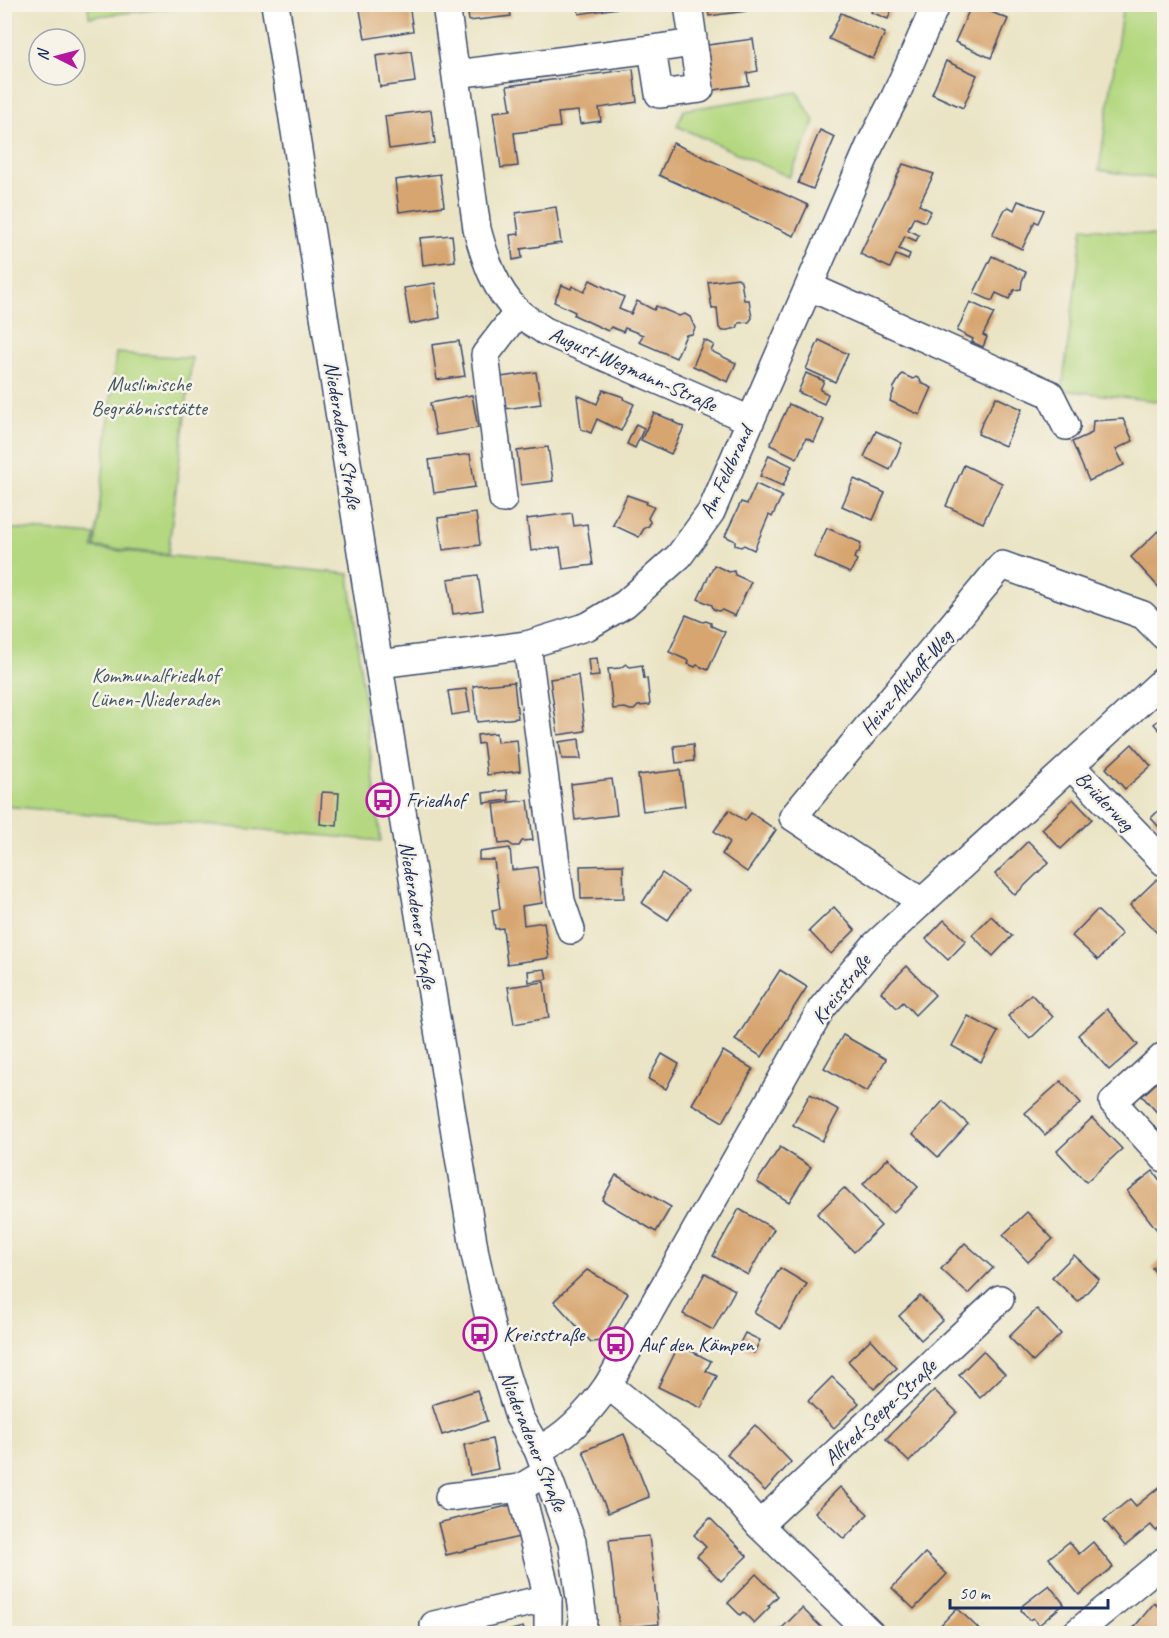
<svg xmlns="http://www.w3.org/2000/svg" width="1169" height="1638" font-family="Caveat,sans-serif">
	<rect width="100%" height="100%" fill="#f7f3e8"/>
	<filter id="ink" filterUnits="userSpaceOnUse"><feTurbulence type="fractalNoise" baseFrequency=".0167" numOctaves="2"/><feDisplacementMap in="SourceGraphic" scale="12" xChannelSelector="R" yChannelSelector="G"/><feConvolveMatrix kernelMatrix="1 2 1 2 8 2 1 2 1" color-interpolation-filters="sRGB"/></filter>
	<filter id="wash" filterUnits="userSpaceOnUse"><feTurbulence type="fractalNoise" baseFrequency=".008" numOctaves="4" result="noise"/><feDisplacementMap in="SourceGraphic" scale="24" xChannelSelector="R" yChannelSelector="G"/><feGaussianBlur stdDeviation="1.35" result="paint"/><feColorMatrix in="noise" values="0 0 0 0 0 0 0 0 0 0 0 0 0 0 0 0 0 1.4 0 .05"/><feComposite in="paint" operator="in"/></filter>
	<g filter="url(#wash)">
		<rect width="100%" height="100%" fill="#eae4c5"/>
		<g fill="#b4d880" stroke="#68846f" stroke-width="1.5">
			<polygon points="88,5 88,4 199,5 89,17"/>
			<polygon points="1123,5 1164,5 1164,180 1099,170"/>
			<polygon points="797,92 815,122 789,177 677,126 684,110"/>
			<polygon points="1083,227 1164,237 1164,402 1062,390"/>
			<polygon points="116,353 192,358 168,554 95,547"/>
			<polygon points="4,528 95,535 93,548 349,574 381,841 5,806"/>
		</g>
		<g id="blocks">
			<g fill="#d7a570">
				<polygon points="359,4 409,4 413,31 365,39"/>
				<polygon points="577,4 617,4 617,8 579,14"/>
				<polygon points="707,4 745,4 746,11 709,16"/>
				<polygon points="875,4 891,11 888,19 871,12"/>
				<polygon points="972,4 1008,19 991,58 955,42"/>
				<polygon points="467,5 509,5 511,16 469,21"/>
				<polygon points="841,13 885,33 873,59 829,39"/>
				<polygon points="753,39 758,71 747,73 749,85 714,90 708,45"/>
				<polygon points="411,51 415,82 380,87 376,56"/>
				<polygon points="946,61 977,75 963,108 932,94"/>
				<polygon points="633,69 637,102 599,108 601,121 580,124 578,111 558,113 560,127 514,133 518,166 501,168 493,112 511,110 507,86"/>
				<polygon points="431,110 435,143 389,149 385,116"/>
				<polygon points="820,130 835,137 813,189 798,183"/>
				<polygon points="673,143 808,205 794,236 659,175"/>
				<polygon points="903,164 934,174 919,205 931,211 925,222 914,217 908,230 919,235 916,241 905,236 899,249 910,254 908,260 896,255 890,268 860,254"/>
				<polygon points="440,174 444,206 399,212 395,180"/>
				<polygon points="1018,201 1044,210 1038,223 1035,221 1022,249 992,235 1005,209 1009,207 1014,210"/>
				<polygon points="556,207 561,243 521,249 522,258 513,260 510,235 519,234 516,213"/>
				<polygon points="452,235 455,261 423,265 420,238"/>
				<polygon points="992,256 1026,272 1022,281 1021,289 1014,290 1009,299 996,293 992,301 974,293"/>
				<polygon points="738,278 741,281 744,300 749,300 752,318 749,322 739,323 737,328 723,331 719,328 717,308 712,309 708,282"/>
				<polygon points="590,280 624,297 619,309 631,314 637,301 654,310 656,306 679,316 685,314 690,317 695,328 692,334 686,335 676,358 639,342 643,335 625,328 623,332 611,327 608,331 574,315 575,312 554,302 562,285 571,289 572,286 584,292"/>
				<polygon points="435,283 440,318 410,324 404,288"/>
				<polygon points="970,302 994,313 983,335 987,337 983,347 972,342 973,339 957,331"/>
				<polygon points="704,340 714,345 711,351 736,363 728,382 693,366"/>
				<polygon points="819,340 848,354 835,382 806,369"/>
				<polygon points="459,341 465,376 437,380 432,345"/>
				<polygon points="536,372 541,404 505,409 501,377"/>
				<polygon points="806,373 824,381 820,390 828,394 824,404 798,392"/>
				<polygon points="902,374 913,379 916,377 920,379 921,383 932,388 920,415 890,401 894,390 893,389"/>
				<polygon points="603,390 624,397 623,399 634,404 621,431 597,419 591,433 581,429 577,395 597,404"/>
				<polygon points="472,395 478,428 436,435 430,403"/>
				<polygon points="996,397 1022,409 1005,446 978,434 982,423"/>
				<polygon points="789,404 824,420 814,442 806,438 797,458 770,445"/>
				<polygon points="654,413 674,421 673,422 684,427 671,454 641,440"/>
				<polygon points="1123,419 1133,441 1116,449 1124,465 1089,481 1072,442 1092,433 1093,421"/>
				<polygon points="636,424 644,428 635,448 627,444"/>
				<polygon points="876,431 902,443 890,470 864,457"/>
				<polygon points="548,447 553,481 521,485 517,451"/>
				<polygon points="470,454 475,487 434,493 429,460"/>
				<polygon points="769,455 792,466 783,486 760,476"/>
				<polygon points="964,465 1002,483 983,523 946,506"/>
				<polygon points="854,479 885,493 873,520 842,506"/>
				<polygon points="756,484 782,496 772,517 769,515 754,550 744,545 741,547 735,545 735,541 725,536 741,502 747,504"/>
				<polygon points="627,495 647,502 646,504 654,507 648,518 650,522 649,526 645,527 639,537 613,525"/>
				<polygon points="476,513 480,545 443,550 438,518"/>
				<polygon points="572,513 574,526 587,524 593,565 563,569 560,547 531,551 527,519"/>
				<polygon points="827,528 861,543 859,553 856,554 854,558 857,560 850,573 814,557"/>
				<polygon points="1158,531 1164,537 1164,593 1131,557"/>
				<polygon points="714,565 729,572 734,571 735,575 751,582 735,616 722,610 718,611 713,609 712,605 698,599"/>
				<polygon points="478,575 483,610 453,614 448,579"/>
				<polygon points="686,615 703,622 706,621 711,623 711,626 725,632 708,670 697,665 695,667 688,664 689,661 669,652"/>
				<polygon points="597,658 599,676 590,677 588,659"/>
				<polygon points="626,664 630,667 642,665 644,679 647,678 650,705 638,706 634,710 630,710 625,708 613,709 608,669 620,668"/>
				<polygon points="578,675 585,731 558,735 550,679"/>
				<polygon points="514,682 518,718 477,722 473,686"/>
				<polygon points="466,689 470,712 452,715 448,691"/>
				<polygon points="1164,715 1164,735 1154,724"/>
				<polygon points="496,733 497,742 517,740 520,771 487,775 483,743 478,744 477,735"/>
				<polygon points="579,739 581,759 562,759 559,742"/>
				<polygon points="693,744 694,761 676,763 674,746"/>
				<polygon points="1132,744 1151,766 1125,789 1106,768"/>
				<polygon points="680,770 685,806 643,811 638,775"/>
				<polygon points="612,779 617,815 575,820 571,784"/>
				<polygon points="508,790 509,800 484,803 483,793"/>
				<polygon points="322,792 339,793 337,826 320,824"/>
				<polygon points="1073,799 1092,819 1061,849 1042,829"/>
				<polygon points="528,800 533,840 522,841 519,846 513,846 509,843 499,844 494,804"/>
				<polygon points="1164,805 1164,833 1151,818"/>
				<polygon points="729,810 745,821 751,813 776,830 747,872 722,854 730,842 714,831"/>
				<polygon points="1028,841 1049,862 1015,895 995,874"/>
				<polygon points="510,848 512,870 537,867 542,903 522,906 524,925 544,922 549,958 507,964 503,928 495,929 492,910 500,909 494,860 479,860 479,852"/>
				<polygon points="623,865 624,898 581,899 580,866"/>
				<polygon points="662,873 688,891 668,920 642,903"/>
				<polygon points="1157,879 1164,887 1164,930 1159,935 1130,905"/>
				<polygon points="834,907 855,930 831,954 809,931"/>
				<polygon points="1097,910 1122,934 1098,960 1072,936"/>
				<polygon points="991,916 1012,936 993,956 972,935"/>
				<polygon points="944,920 966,941 948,960 926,939"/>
				<polygon points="907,966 935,995 915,1015 903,1002 897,1008 881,992"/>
				<polygon points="545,969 547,979 529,982 528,971"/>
				<polygon points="780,970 807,987 762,1057 735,1040"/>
				<polygon points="544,982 549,1018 514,1024 508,987"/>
				<polygon points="1031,994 1053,1017 1030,1039 1008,1016"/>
				<polygon points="1107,1009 1138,1045 1109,1070 1078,1035"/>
				<polygon points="968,1016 998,1032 981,1062 952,1046"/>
				<polygon points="843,1035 886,1059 867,1092 824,1068"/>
				<polygon points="723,1051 753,1069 723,1122 692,1104"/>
				<polygon points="662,1054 679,1064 666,1089 648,1079"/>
				<polygon points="1164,1076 1164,1120 1142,1096"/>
				<polygon points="1061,1081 1081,1103 1045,1135 1025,1113"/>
				<polygon points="810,1094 839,1110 822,1141 793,1125"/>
				<polygon points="943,1101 968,1124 938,1157 913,1134"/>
				<polygon points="1092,1118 1122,1149 1086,1182 1057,1151"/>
				<polygon points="780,1147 811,1167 789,1202 757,1182"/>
				<polygon points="888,1158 918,1187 893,1213 863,1184"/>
				<polygon points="1153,1171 1164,1186 1164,1224 1157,1230 1127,1191"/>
				<polygon points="616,1175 671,1207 656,1232 602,1200"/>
				<polygon points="844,1188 881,1226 854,1252 817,1214"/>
				<polygon points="739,1209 774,1229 748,1275 713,1256"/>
				<polygon points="1027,1212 1053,1239 1028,1262 1003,1235"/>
				<polygon points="965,1243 993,1268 968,1294 941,1269"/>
				<polygon points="1074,1255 1099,1279 1078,1302 1052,1277"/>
				<polygon points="1164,1258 1164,1283 1152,1268"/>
				<polygon points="780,1268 807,1284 781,1329 754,1313"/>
				<polygon points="587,1270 628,1293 601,1341 591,1342 554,1301"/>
				<polygon points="705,1273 735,1290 713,1330 683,1314"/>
				<polygon points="920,1296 943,1320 921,1340 899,1316"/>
				<polygon points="1037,1309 1061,1334 1033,1362 1009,1337"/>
				<polygon points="745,1333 760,1340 754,1353 739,1345"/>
				<polygon points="871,1339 897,1368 874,1389 848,1361"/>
				<polygon points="679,1345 711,1361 706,1371 717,1376 701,1408 658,1387"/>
				<polygon points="983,1351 1005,1374 980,1398 959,1375"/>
				<polygon points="832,1377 859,1403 834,1428 808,1401"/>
				<polygon points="477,1390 487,1421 442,1435 432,1405"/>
				<polygon points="934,1390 957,1412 909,1462 886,1439"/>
				<polygon points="755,1425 791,1462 765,1491 727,1454"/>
				<polygon points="624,1434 649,1497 608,1513 583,1451"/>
				<polygon points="492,1439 498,1469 470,1475 464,1445"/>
				<polygon points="1162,1485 1164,1487 1164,1524 1156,1531 1151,1525 1125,1546 1104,1520 1130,1499 1136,1506"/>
				<polygon points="840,1487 868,1514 844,1539 815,1512"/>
				<polygon points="511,1505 519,1537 446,1555 438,1523"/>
				<polygon points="710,1518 747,1556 721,1581 697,1556 706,1547 694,1535"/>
				<polygon points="649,1536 659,1624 619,1628 609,1540"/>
				<polygon points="1069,1542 1079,1554 1093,1542 1113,1567 1079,1595 1049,1558"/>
				<polygon points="925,1553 947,1574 914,1609 892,1588"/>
				<polygon points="756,1574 778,1596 768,1606 770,1607 754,1623 743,1612 740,1615 728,1603"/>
				<polygon points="1049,1585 1064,1604 1039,1625 1033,1618 1029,1620 1021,1610 1023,1605"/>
				<polygon points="1154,1603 1164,1612 1164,1634 1134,1634 1131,1631"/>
				<polygon points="802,1608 824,1630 820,1634 786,1634 781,1629"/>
				<polygon points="957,1608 980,1630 977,1634 932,1634"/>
				<polygon points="523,1627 525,1634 501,1634 500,1633"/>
			</g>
		</g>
	</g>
	<g filter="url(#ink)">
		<use href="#blocks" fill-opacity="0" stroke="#3a4a6d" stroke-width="1.5"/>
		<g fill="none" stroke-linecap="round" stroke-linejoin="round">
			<g stroke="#3a4a6d" stroke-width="30">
				<g id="minor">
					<polyline points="275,4 400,799 475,1254 492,1331 519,1417 538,1450 572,1542 583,1619 581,1634"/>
					<path d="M446 4 477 229C485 259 495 290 518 312 526 319 536 325 545 331L750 420"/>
					<polyline points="688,4 700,89 659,94 652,49 693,43"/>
					<polyline points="456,74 652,49"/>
					<polyline points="810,287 1050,394 1066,426"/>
					<polyline points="503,499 485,355 518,312"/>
					<polyline points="527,645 561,901 571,930"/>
					<polyline points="379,664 527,645 588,626 625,604 679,556 711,512 870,145 895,97 936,4"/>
					<polyline points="1071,766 1164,862"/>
					<polyline points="922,902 793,817 1002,565 1143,615 1164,636"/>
					<polyline points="1164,1056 1113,1102 1164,1158"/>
					<polyline points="608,1385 711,1469 759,1525 871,1634"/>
					<path d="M538 1450C568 1436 590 1411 608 1385L822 1008 875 945 1164 680"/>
					<polyline points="449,1497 520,1488 535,1479"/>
					<polyline points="759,1525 1000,1299"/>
					<polyline points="434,1625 548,1598 520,1488"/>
					<polyline points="548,1634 548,1598"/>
					<polyline points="1075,1634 1164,1561"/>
				</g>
			</g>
			<use href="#minor" stroke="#fff" stroke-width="27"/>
		</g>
	</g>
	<defs>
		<g id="bus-ring" transform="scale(1.725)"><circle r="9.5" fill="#f7f3e8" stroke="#b5179e" stroke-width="1.5"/><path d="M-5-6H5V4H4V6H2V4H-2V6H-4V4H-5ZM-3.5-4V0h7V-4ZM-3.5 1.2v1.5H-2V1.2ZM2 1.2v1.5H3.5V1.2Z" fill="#b5179e"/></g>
	</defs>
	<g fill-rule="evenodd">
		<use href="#bus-ring" x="383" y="800"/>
		<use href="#bus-ring" x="480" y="1334"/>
		<use href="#bus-ring" x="616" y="1344"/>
	</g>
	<g text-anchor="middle" stroke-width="5" stroke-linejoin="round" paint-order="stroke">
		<g font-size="21" fill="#1b2f5e" stroke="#f7f3e8">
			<text transform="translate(633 369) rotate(24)" y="7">August-Wegmann-Straße</text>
			<text transform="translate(343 435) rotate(81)" y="7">Niederadener Straße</text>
			<text transform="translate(726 472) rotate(-65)" y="7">Am Feldbrand</text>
			<text transform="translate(906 682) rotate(-50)" y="7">Heinz-Althoff-Weg</text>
			<text transform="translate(1105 801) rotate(46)" y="7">Brüderweg</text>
			<text transform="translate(418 915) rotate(81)" y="7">Niederadener Straße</text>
			<text transform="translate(841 989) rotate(-52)" y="7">Kreisstraße</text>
			<text transform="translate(880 1412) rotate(-43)" y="7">Alfred-Seepe-Straße</text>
			<text transform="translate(533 1441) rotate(68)" y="7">Niederadener Straße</text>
		</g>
		<g font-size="21" fill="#415966" stroke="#f7f3e8">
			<text x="149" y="391">Muslimische<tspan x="149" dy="24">Begräbnisstätte</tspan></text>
			<text x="155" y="682">Kommunalfriedhof<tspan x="155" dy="24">Lünen-Niederaden</tspan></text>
		</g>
		<g font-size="21" fill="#1b2f5e" stroke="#f7f3e8" text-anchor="start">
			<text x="406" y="807">Friedhof</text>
			<text x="503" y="1341">Kreisstraße</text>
			<text x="639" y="1351">Auf den Kämpen</text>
		</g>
	</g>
	<rect width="1169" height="1638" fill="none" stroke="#f7f3e8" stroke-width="24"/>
	<g transform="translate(57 57) rotate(276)"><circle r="28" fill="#f7f3e8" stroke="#9fa5b1" stroke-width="1.5"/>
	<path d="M0-4.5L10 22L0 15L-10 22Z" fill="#b5179e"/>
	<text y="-9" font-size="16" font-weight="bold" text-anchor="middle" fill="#1b2f5e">N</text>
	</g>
	<path d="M950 1599v9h158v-9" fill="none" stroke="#1b2f5e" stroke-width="3"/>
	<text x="959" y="1599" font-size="18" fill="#1b2f5e" stroke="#f7f3e8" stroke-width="4.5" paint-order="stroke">50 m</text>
</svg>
